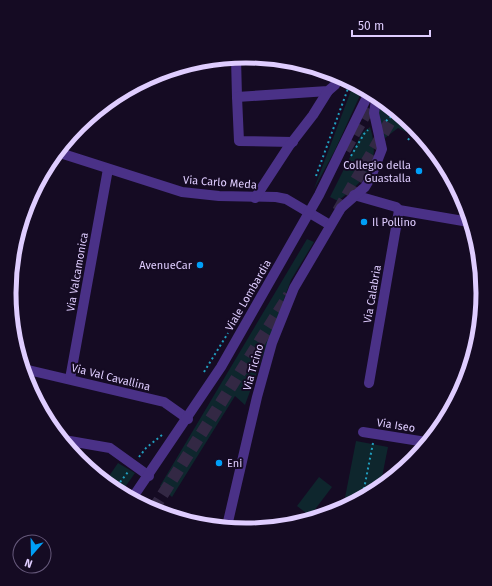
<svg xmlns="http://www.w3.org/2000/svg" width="492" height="586" font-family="'Fira Sans',sans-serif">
	<rect width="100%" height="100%" fill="#150b23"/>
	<g fill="#0e262d">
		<polygon points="353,85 362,91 335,150 314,189"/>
		<polygon points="374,99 412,124 406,132 398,128 385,138 372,106"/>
		<path d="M370 127C382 164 365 180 338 201L330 197 362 133Z"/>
		<polygon points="457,190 466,205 455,203"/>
		<polygon points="307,239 314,242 291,280 245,405 235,396 172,497 160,486"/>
		<polygon points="356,441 388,447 381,482 343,508"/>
		<polygon points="118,463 135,473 123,490 107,479"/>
		<polygon points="319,477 332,487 310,516 297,506"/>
	</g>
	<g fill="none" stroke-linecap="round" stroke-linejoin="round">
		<g stroke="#332844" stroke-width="12" stroke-dasharray="12 6" stroke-linecap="butt">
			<polyline points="345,150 374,99"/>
			<polyline points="338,211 395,113"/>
			<polyline points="153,510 289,295"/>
		</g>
		<g stroke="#219fbf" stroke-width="2" stroke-dasharray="2 3" stroke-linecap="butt">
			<polyline points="386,121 395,113"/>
			<polyline points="408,140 416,129"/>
			<polyline points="351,156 364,134 368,130"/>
			<polyline points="316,176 350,83"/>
			<polyline points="204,372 228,333"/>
			<polyline points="139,457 146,448 162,435"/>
			<polyline points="117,486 128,472"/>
			<polyline points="363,494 373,443"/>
		</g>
		<g stroke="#4a3187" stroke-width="10">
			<polyline points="236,58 237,97"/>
			<polyline points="293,142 239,141 237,97 328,91 335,85 339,76"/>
			<polyline points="60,153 182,192 219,196 276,197 286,199 330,225"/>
			<polyline points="354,195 396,207 399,210 469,222"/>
			<polyline points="255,198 289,146 313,115 328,91"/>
			<polyline points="24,369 164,402 188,419"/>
			<polyline points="70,379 108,169"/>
			<polyline points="369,383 399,210"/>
			<polyline points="363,432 426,442"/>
			<polyline points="64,440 110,448 149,476"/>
			<polyline points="133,497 221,367 319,195 368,95"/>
			<polyline points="227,526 257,397 272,343 294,288 341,208 365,187 371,177 382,149 374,113 376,100"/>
		</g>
	</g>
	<g fill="#009ff8" stroke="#150b23" stroke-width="1.5">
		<circle cx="419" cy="171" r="4"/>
		<circle cx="364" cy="222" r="4"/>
		<circle cx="200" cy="265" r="4"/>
		<circle cx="219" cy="463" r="4"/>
	</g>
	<g text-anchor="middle" stroke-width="4" stroke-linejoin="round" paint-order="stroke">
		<g font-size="11" fill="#dfcdff" stroke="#150b23" text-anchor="end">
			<text x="411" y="169">Collegio della<tspan x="411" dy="13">Guastalla</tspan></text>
			<text x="372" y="226" text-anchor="start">Il Pollino</text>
			<text x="192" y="269">AvenueCar</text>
			<text x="227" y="467" text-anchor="start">Eni</text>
		</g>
		<g font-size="11" fill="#dfcdff" stroke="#150b23">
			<text transform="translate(220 182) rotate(4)" y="4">Via Carlo Meda</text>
			<text transform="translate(77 272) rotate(-80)" y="4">Via Valcamonica</text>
			<text transform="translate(372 294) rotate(-80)" y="4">Via Calabria</text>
			<text transform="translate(248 295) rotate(-60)" y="4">Viale Lombardia</text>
			<text transform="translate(253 367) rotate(-74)" y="4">Via Ticino</text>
			<text transform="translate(111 377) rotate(14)" y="4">Via Val Cavallina</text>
			<text transform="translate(396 425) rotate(9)" y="4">Via Iseo</text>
		</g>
	</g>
	<path d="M0 0H492V586H0ZM16 293a230 230 0 1 1 460 0a230 230 0 1 1-460 0Z" fill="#150b23" fill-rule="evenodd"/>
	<path fill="none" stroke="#dfcdff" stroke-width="5" d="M16 293a230 230 0 1 1 460 0a230 230 0 1 1-460 0Z"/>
	<g transform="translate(32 554) rotate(200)"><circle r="19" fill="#150b23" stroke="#66597b"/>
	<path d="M0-3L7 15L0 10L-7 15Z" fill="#009ff8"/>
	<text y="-6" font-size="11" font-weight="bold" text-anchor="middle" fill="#dfcdff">N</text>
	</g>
	<path d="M352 30v6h78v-6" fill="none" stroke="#dfcdff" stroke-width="2"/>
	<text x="358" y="30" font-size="12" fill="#dfcdff" stroke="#150b23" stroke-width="3" paint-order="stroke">50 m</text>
</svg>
